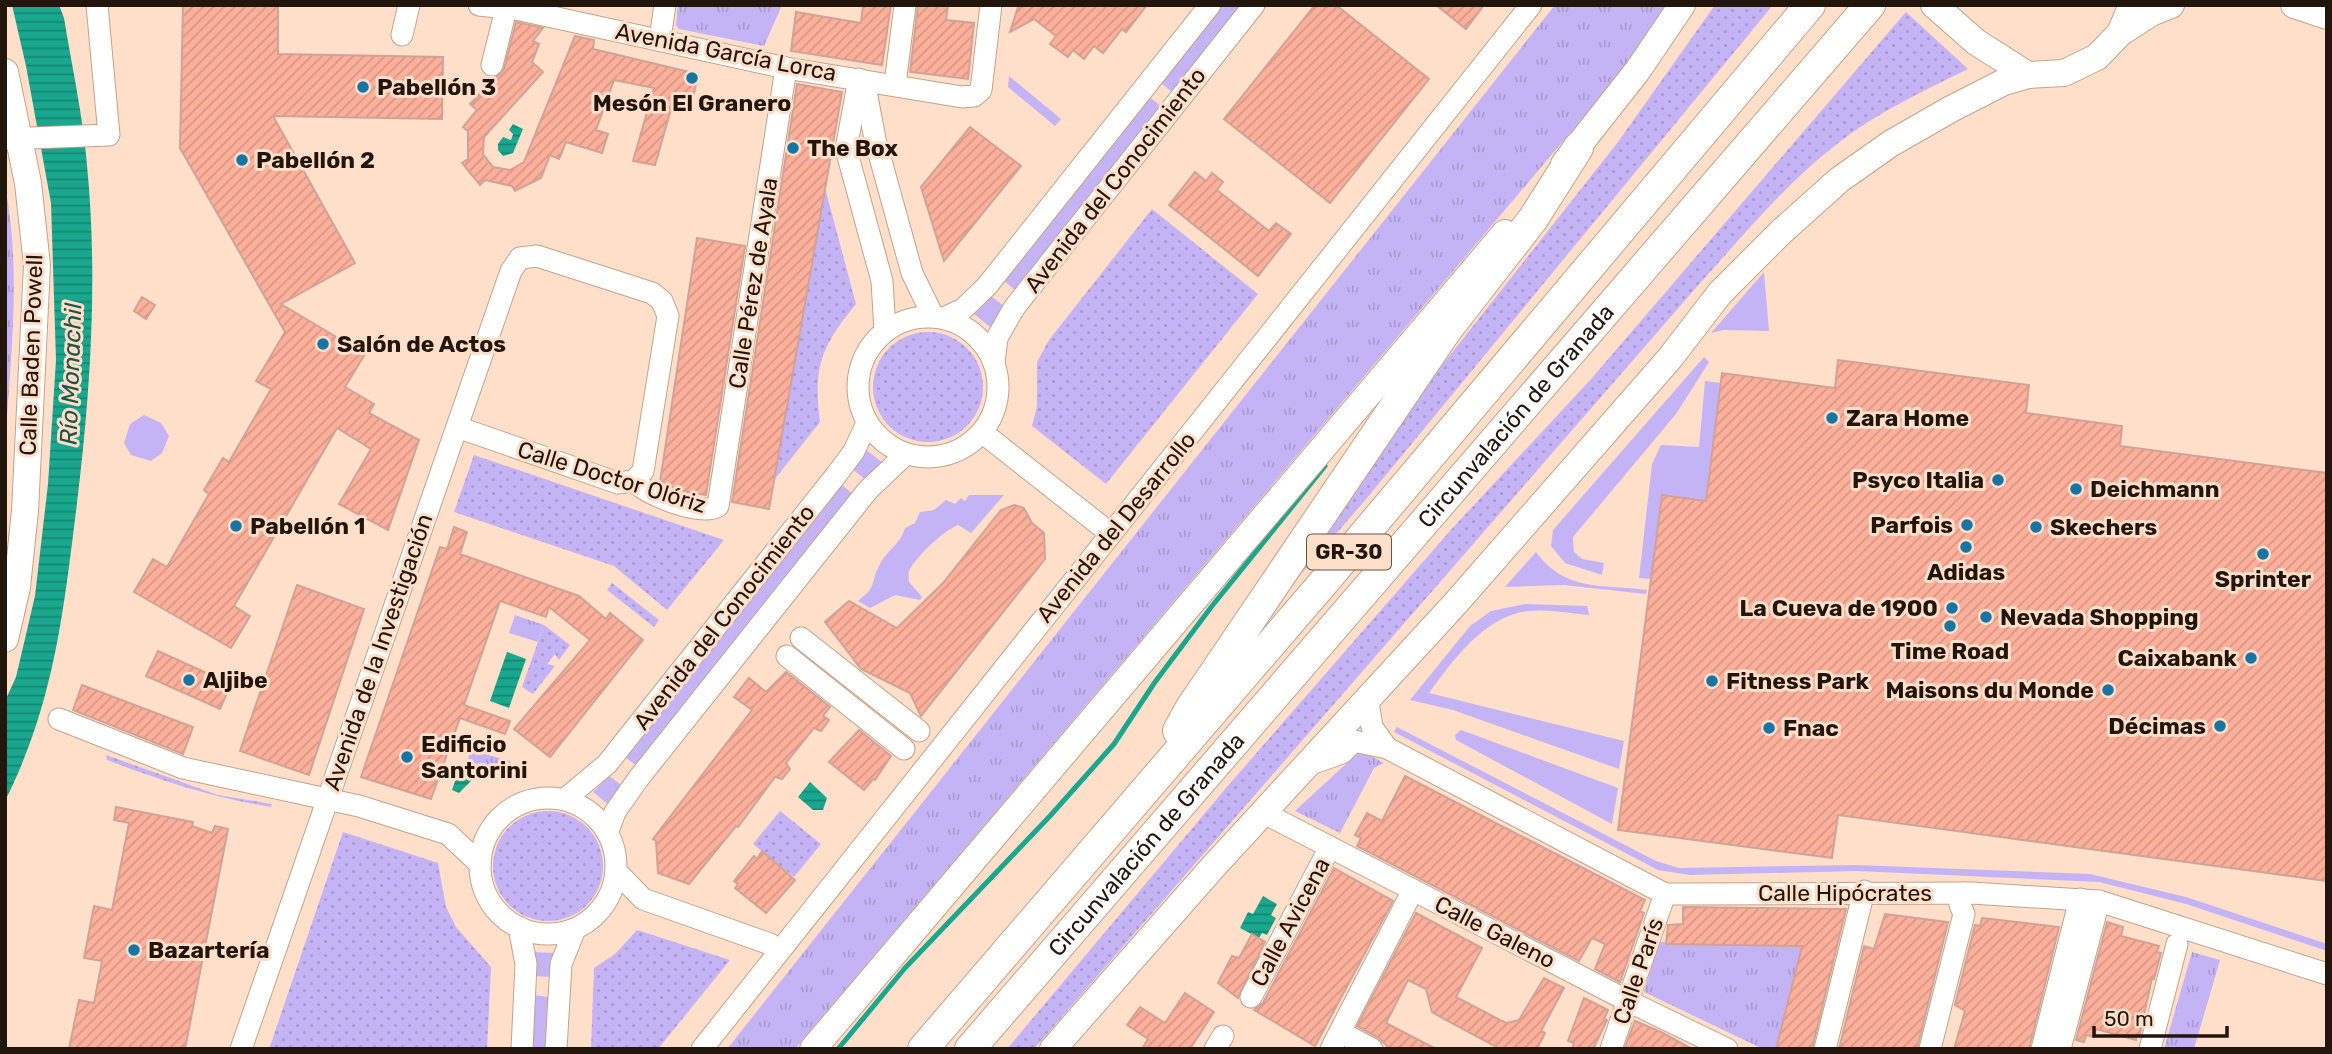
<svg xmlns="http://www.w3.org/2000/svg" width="2332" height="1054" font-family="Rubik,sans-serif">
	<defs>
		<pattern id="grass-dots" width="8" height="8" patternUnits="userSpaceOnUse" patternTransform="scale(1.75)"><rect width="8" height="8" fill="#c5b4f5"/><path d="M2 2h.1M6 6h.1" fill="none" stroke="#a99ad1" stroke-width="1.8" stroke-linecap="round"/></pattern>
		<pattern id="park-tufts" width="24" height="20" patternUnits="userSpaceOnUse" patternTransform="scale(1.75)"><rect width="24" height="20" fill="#c5b4f5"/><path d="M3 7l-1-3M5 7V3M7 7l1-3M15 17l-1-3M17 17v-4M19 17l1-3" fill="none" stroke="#a99ad1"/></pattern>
		<pattern id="water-rules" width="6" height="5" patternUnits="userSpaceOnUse" patternTransform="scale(1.75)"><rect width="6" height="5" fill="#19a78d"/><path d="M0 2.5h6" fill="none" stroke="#168771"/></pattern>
		<pattern id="building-hatch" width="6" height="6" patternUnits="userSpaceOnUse" patternTransform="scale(1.75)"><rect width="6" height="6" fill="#fcb09c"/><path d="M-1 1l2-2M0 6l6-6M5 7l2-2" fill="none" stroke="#d89685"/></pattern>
	</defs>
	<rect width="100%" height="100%" fill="#ffdfc9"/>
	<g fill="url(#grass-dots)">
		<polygon points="1715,5 1773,5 1367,498 1270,610 1417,397 1618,142"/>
		<path d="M1906 12 1968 69C1923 91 1876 113 1837 144 1786 183 1744 235 1701 282L1034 1049H1007L1226 788 1449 532 1592 378Z"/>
		<path d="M825 188 856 304C821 347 813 366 820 422L774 480Z"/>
		<polygon points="1152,209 1258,294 1106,484 1032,426 1037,406 1037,362 1049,340"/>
		<circle cx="928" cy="387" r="55"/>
		<polygon points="474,455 724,540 667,610 614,566 454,512"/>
		<polygon points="612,583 659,620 654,627 607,590"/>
		<polygon points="544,625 570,645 559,660 555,654 547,664 555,666 533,694 522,687"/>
		<path d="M106 755 218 795 272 804 271 807C214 798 162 781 107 760Z"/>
		<polygon points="780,811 821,844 794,877 753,844"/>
		<circle cx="548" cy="866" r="55"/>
		<polygon points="343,832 438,863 446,907 456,927 491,967 487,1049 269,1049"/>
		<polygon points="637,930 730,960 658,1049 591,1049 594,968 615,954"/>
	</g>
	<g fill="url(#park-tufts)">
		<polygon points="678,5 782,5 764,46 679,29 676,25"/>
		<polygon points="1555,5 1674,5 1636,55 795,1049 727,1049"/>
		<path d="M5 186C22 270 10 362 5 447Z"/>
		<polygon points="515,615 544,625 538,642 509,633"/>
		<polygon points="471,750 510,761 511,763 492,771 467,762"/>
		<polygon points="1361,750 1384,763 1374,768 1340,833 1295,811"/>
		<polygon points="1659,942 1806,944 1779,1049 1763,1049 1644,992"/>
		<polygon points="2192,952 2220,960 2194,1049 2164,1049"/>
	</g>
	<g fill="#c5b4f5">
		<polygon points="1221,5 1243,5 1173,93 1160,82"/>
		<polygon points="1009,76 1061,119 1055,126 1008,87"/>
		<polygon points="1148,96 1161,106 1016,291 1003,280"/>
		<polygon points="1764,272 1769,331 1723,330 1711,333"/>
		<polygon points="991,296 1004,306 990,327 974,314"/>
		<polygon points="1704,357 1709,362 1676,414 1573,537 1574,552 1582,559 1604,563 1602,575 1565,563 1551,546 1553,530"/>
		<polygon points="1705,381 1721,383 1706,501 1651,579 1639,578 1652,464 1661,445 1699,447"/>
		<polygon points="144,415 161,423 169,436 162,453 151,461 131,455 124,443 130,424"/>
		<polygon points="865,449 882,462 866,480 852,469"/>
		<polygon points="841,484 854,495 638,767 625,757"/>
		<path d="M969 495H1004L971 533 958 525C944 530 915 558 909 571 908 571 909 582 909 582L922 597 920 600 895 595 870 608 858 601C878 586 870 582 880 564 888 549 900 545 905 528L915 523 920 512 934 510 946 500 955 504 961 498 965 501Z"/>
		<path d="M1536 552C1565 592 1601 584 1647 590L1646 594 1564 585 1505 587Z"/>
		<path d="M1525 604 1587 606 1589 615C1570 613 1547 609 1528 611 1485 616 1453 660 1429 693L1624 741 1619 769 1453 710 1410 700 1470 626 1491 611Z"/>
		<polygon points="1397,727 1656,861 1679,868 1856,865 2090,874 2186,897 2327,944 2327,951 2186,904 2099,882 1857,871 1690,875 1658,870 1394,732"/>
		<polygon points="1461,730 1618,788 1612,824 1456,740 1455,735"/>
		<polygon points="609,776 623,786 610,806 593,792"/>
		<polygon points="532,952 555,953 551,977 534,976"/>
		<polygon points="533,995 550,997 547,1049 530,1049"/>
	</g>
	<g fill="url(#water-rules)">
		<path d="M12 5H59L64 18C72 67 83 116 87 165 99 289 89 412 73 535 61 632 49 713 5 801V701L16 677 35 596 48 484 56 360 51 203 26 66Z"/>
		<polygon points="513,124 523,129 513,153 503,156 498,150 498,144 503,137 511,140 513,134 509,130"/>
		<polygon points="507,652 526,659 509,708 490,701"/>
		<polygon points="460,766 475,772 472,780 459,793 452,790"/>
		<polygon points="810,782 827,798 823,810 813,810 798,797"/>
		<polygon points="1263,896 1277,904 1271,915 1276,918 1267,935 1262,933 1259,938 1240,928 1248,912 1253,914"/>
	</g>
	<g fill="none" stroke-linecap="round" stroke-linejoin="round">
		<polyline stroke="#19a78d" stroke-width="5" points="838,1049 905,968 1050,816 1114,744 1155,682 1212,606 1325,466"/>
	</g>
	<g fill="url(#building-hatch)" stroke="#d1a396" stroke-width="2">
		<polygon points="183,5 278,5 278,54 443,57 442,119 273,116 355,263 281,304 365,354 345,387 374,404 369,413 419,440 388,530 339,504 371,449 337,428 234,606 250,616 231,648 134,592 153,559 167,567 209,494 204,490 223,458 229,462 271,389 256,381 285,332 180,148"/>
		<polygon points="863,5 891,5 882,65 791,51 796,12 861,23"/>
		<polygon points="918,5 948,5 946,20 974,23 968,79 910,72"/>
		<polygon points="1016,5 1147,5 1126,32 1122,29 1103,53 1094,46 1084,59 1073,50 1068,57 1050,44 1056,36 1034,19 1010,32 1018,7"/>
		<polygon points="1315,5 1336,5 1429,79 1330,203 1224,119"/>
		<polygon points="1436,5 1484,5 1466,29"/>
		<polygon points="516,22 543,28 533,41 539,44 532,62 543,72 484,137 483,154 493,167 510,170 524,162 575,36 594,40 593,49 698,74 690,113 671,109 655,165 633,161 654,88 614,80 596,130 608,134 602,153 566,142 559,159 550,155 541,178 515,191 512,186 498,183 485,180 480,185 462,163 468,159 468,131 463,127 477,110 470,104 504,69"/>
		<polygon points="797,84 842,92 769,509 732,502"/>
		<polygon points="970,127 1021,166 944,261 921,187"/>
		<polygon points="1195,172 1206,181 1212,173 1223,182 1217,190 1269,231 1276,223 1291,234 1258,276 1169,205"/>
		<polygon points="697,238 745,246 706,495 682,491 660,482"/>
		<polygon points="142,297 155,305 146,319 134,311"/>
		<polygon points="1838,360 2029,385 2026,413 2122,426 2120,446 2327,473 2327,881 1838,815 1832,858 1618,830 1662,495 1706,501 1722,373 1835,388"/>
		<polygon points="1014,505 1024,508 1032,523 1044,533 1045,559 921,716 910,693 861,669 825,622 849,601 897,628 943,583 1001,510"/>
		<polygon points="454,527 467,532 460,554 579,596 606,619 610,613 643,640 550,757 514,729 590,640 549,607 546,617 500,601 464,705 510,721 505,734 460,718 431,799 361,777 440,547 447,549"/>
		<polygon points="297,585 364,609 309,775 240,751"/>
		<polygon points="158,651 231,684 220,709 146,676"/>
		<polygon points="786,672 830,707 823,716 829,720 821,731 814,728 786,763 790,769 782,779 775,777 738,827 736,826 689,884 658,873 656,841 653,839 752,710 734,697 749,678 766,692"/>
		<polygon points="82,685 193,727 183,754 73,710"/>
		<polygon points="859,730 891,756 875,780 873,779 864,790 829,762"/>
		<polygon points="1405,776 1645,900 1640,911 1644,913 1620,982 1595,969 1605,944 1592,938 1579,961 1357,846 1361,838 1355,835 1367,813 1382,821"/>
		<polygon points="116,807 193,822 192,826 212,833 215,826 228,829 185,1049 69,1049 79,1000 94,1003 102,961 84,958 94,906 112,910 129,823 114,820"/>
		<polygon points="762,851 795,880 766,913 735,888 738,884 734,881 754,856 757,859"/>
		<polygon points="1334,868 1393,901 1315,1046 1254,1010 1263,1003"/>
		<polygon points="1683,907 1846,909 1812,1049 1776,1049 1802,946 1666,944 1668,925 1683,924"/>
		<polygon points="1416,913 1482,948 1456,997 1506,1023 1519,1020 1544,978 1564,988 1541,1031 1545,1033 1537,1049 1500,1049 1444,1019 1432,1012 1426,989 1408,980 1386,1023 1436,1049 1390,1049 1379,1038 1357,1026"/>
		<polygon points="1885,914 1948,922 1917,1049 1839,1049 1864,946 1874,949"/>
		<polygon points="1982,918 2059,927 2029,1049 1954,1049 1965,1011 1955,1005 1975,925 1980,926"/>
		<polygon points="2107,922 2123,927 2121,936 2159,946 2157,952 2161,953 2154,979 2152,978 2140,1034 2137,1034 2136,1040 2096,1029 2094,1037 2086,1035 2084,1042 2076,1040"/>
		<polygon points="1252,934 1265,942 1238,998 1218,983 1232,956 1239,958"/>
		<polygon points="1185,993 1214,1012 1190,1049 1142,1049 1148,1039 1127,1025 1140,1007 1165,1023"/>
		<polygon points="1584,998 1608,1010 1604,1019 1607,1020 1593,1049 1572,1049 1574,1043 1568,1041"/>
		<polygon points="1635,1021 1661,1032 1692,1049 1625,1047"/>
	</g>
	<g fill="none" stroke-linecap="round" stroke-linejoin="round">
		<g stroke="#c7a187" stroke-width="23">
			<g id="minor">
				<polyline points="479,5 516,9 786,68 962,97 974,96 981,90 991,5"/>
				<polyline points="402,35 409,5"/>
				<polyline points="660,39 665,5"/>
				<polyline points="492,65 507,5"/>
				<polyline points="859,79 846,149 882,281 885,331"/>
				<polyline points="864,81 875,139 912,273 933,316"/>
				<polyline points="895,84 905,5"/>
				<polyline points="5,139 109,135 97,5"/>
				<circle cx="928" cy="387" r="70"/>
				<polyline points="944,318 963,309 987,286 1210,5"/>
				<polyline points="994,363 997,338 1014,308 1254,5"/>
				<polyline points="457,427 618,483 634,481"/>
				<polyline points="983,433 1111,534"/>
				<path d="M634 481C646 495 702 517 718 506L786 68"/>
				<polyline points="801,638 919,731"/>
				<polyline points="787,656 904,749"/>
				<polyline points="1368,702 1372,727 1387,748"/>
				<polyline points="59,719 183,768 359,806 448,834 480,864"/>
				<polyline points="1308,765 1342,753 1354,741 1387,748 1665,894 1972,893 2099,901 2327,974"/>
				<circle cx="548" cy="866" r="68"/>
				<polyline points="565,799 607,764 837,474 854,451 867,423"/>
				<polyline points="1264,813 1628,1001 1727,1049"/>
				<polyline points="608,831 615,812 638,779 868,490 906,454"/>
				<polyline points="617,872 643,899 770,944 779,951"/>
				<polyline points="519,927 526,964 522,1049"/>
				<polyline points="1251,997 1330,847"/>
				<polyline points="1340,1032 1372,1049"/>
				<polyline points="241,1049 511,271 520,258 537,256 652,293 662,301 668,316 643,471 634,481"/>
				<polyline points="556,1049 561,964 575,929"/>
				<polyline points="702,1049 1531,5"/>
				<polyline points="1215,1049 1223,1036"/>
				<polyline points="1331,1049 1413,890"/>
				<polyline points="1611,1049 1665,894"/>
				<polyline points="1825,1049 1864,891"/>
				<polyline points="1930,1049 1964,914 1960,905 1963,893"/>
				<polyline points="2042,1049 2080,899"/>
				<polyline points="2060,1049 2099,901"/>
				<polyline points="2150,1049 2177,944"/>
			</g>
		</g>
		<g stroke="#c7a187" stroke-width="28">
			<g id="major">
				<polyline points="1934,5 1976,42 2028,75"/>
				<polyline points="2294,5 2327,16"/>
				<polyline points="2120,33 2151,13 2171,5"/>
				<polyline points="5,72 28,183 37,265 25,511 17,587 5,639"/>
				<polyline points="1564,164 1638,70 1682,5"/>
				<polyline points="813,1049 1505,233"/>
				<polyline points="1053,1049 1213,867 1454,605 1670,358 1720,293 1781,232 1839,180 1890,144 1951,109 2004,82 2028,75 2064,73 2097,57 2120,33 2132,5"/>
			</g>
		</g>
		<g stroke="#c7a187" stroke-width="32">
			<g id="highway">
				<polyline points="1178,731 1190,709 1446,331 1533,219 1578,148"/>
				<polyline points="923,1049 1324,582 1810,5"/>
				<path id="s1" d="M970 1049 1870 5"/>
			</g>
		</g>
		<use href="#minor" stroke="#fff" stroke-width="21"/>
		<use href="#major" stroke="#fff" stroke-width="26"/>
		<use href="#highway" stroke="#fff" stroke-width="30"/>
	</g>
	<g fill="#1675a3" stroke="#ffdfc9" stroke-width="2.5">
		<circle cx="692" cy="78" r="7"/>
		<circle cx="363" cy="87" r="7"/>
		<circle cx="793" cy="148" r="7"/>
		<circle cx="242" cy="160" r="7"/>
		<circle cx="323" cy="344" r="7"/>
		<circle cx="1832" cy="418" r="7"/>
		<circle cx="1998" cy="480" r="7"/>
		<circle cx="2076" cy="489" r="7"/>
		<circle cx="1967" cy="525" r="7"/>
		<circle cx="236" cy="526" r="7"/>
		<circle cx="2036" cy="527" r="7"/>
		<circle cx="1966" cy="547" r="7"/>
		<circle cx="2263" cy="554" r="7"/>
		<circle cx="1952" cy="608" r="7"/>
		<circle cx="1986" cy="617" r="7"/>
		<circle cx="1950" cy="626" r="7"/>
		<circle cx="2251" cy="658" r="7"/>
		<circle cx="189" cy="680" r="7"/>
		<circle cx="1712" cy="681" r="7"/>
		<circle cx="2108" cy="690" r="7"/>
		<circle cx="2220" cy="726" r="7"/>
		<circle cx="1769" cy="728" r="7"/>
		<circle cx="407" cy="757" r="7"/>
		<circle cx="134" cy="950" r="7"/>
	</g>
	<g text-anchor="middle" stroke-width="6" stroke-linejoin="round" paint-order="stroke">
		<rect fill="#ffdfc9" stroke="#645244" stroke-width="2" x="1307" y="534.5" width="84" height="35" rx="5"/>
		<g font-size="21" font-weight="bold" fill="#22150b">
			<text x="1349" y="559">GR-30</text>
		</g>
		<g font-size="23" fill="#22150b" stroke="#ffdfc9">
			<text transform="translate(726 52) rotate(11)" y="8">Avenida García Lorca</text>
			<text transform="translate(1115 180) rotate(-52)" y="8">Avenida del Conocimiento</text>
			<text transform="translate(753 283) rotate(-81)" y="8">Calle Pérez de Ayala</text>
			<text transform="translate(31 355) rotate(-88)" y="8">Calle Baden Powell</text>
			<text dy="8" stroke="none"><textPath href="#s1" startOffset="836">Circunvalación de Granada</textPath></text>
			<text transform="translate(612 477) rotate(17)" y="8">Calle Doctor Olóriz</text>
			<text transform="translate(1116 527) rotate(-51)" y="8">Avenida del Desarrollo</text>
			<text transform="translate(724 617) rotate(-52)" y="8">Avenida del Conocimiento</text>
			<text transform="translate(378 652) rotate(-71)" y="8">Avenida de la Investigación</text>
			<text dy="8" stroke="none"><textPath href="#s1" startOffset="270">Circunvalación de Granada</textPath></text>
			<text x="1845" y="901">Calle Hipócrates</text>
			<text transform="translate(1290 922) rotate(-62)" y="8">Calle Avicena</text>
			<text transform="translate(1495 932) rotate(27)" y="8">Calle Galeno</text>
			<text transform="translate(1638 971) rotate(-71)" y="8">Calle París</text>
		</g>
		<g font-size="23" font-weight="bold" fill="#22150b" stroke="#ffdfc9" text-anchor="start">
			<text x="377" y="95">Pabellón 3</text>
			<text x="692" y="111" text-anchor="middle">Mesón El Granero</text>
			<text x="807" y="156">The Box</text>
			<text x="256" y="168">Pabellón 2</text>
			<text x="337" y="352">Salón de Actos</text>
			<text x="1846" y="426">Zara Home</text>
			<text x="1984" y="488" text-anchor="end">Psyco Italia</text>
			<text x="2090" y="497">Deichmann</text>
			<text x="1953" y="533" text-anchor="end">Parfois</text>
			<text x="250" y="534">Pabellón 1</text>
			<text x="2050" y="535">Skechers</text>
			<text x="1966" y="580" text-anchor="middle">Adidas</text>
			<text x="2263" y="587" text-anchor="middle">Sprinter</text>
			<text x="1938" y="616" text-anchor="end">La Cueva de 1900</text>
			<text x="2000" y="625">Nevada Shopping</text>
			<text x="1950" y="659" text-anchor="middle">Time Road</text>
			<text x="2237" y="666" text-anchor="end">Caixabank</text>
			<text x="203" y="688">Aljibe</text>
			<text x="1726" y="689">Fitness Park</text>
			<text x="2094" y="698" text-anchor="end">Maisons du Monde</text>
			<text x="2206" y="734" text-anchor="end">Décimas</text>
			<text x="1783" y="736">Fnac</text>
			<text x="421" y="752">Edificio<tspan x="421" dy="26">Santorini</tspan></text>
			<text x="148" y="958">Bazartería</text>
		</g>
		<g font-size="24" font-style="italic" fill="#205448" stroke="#ffdfc9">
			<text transform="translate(71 374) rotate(-88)" y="8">Río Monachil</text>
		</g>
	</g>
	<rect width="2332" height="1054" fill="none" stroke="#22150b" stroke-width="14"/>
	<path d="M2094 1026v10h133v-10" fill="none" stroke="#22150b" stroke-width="3.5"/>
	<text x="2104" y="1026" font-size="21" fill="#22150b" stroke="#ffdfc9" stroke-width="5" paint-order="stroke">50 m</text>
</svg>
